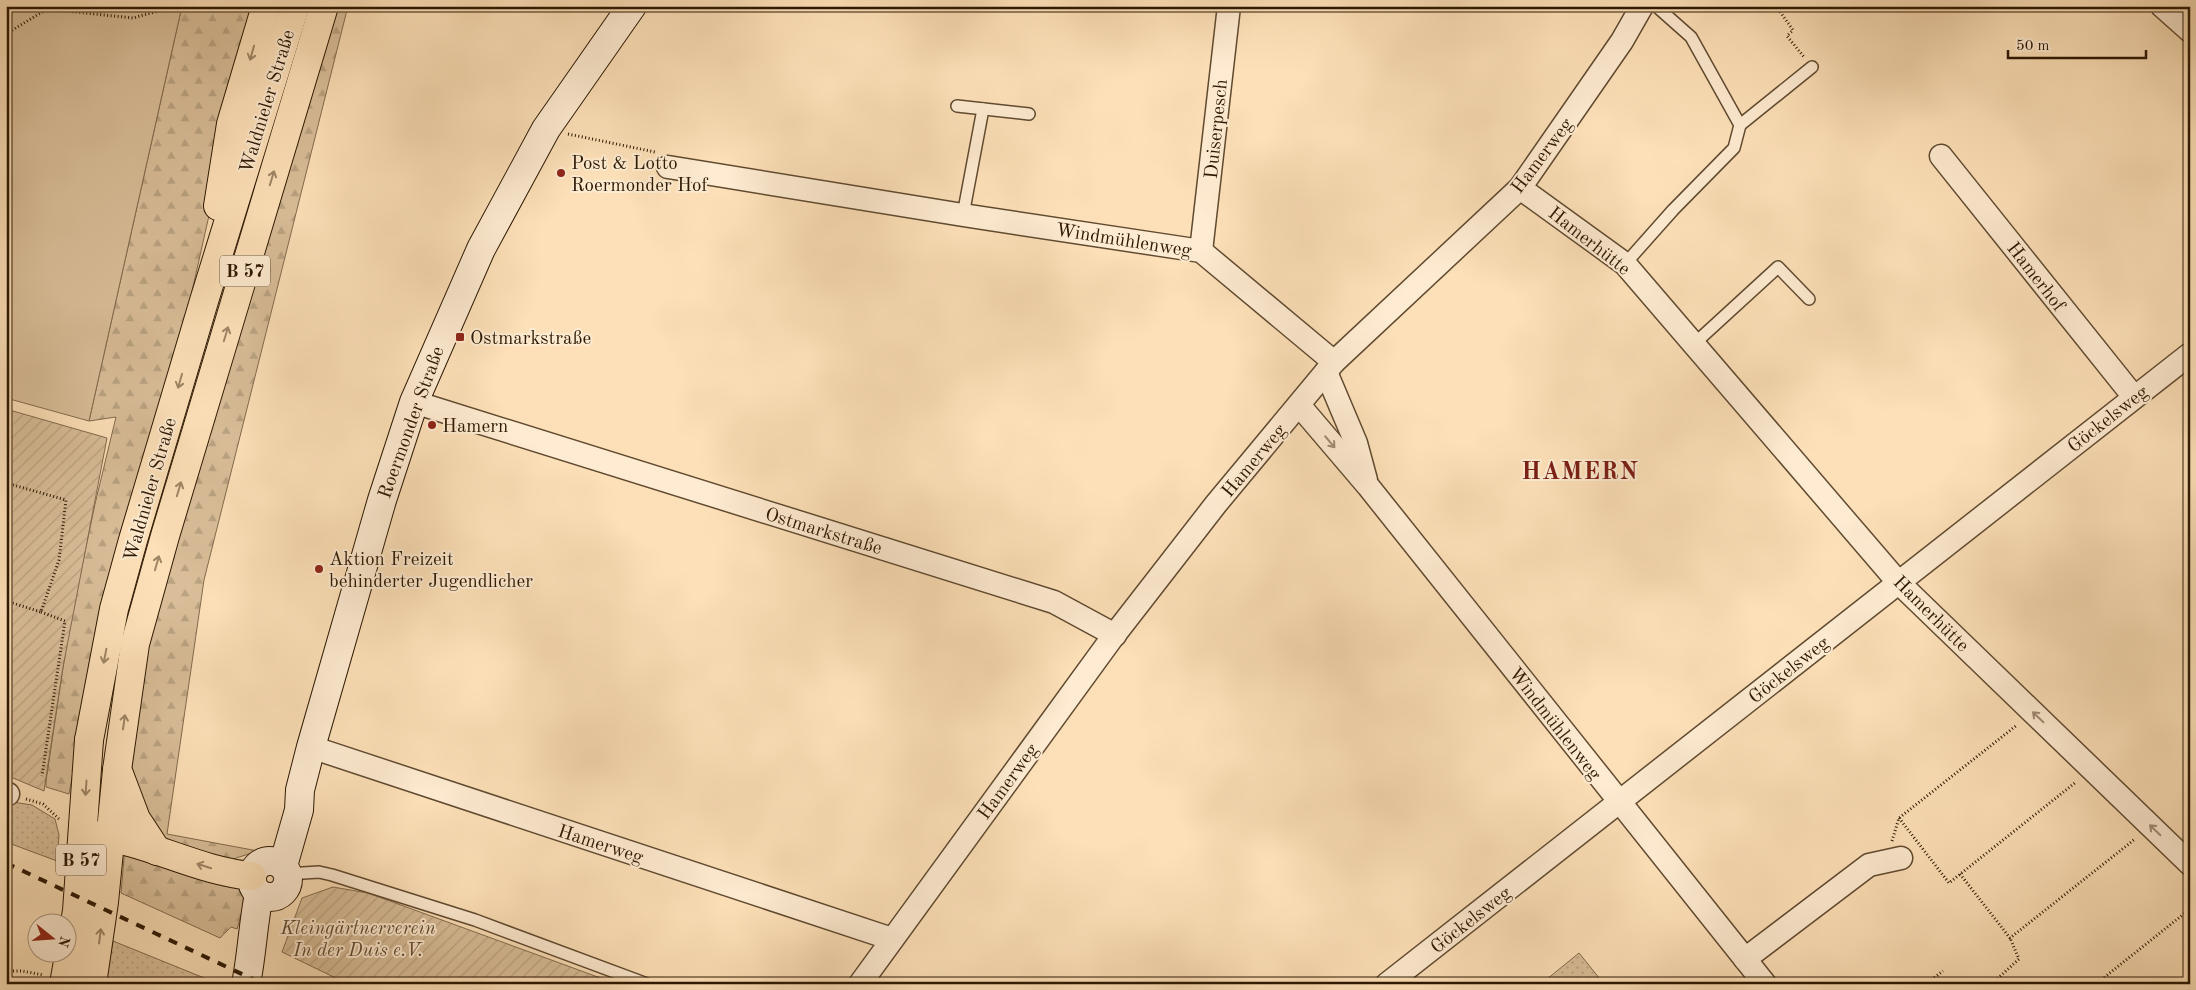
<svg xmlns="http://www.w3.org/2000/svg" width="2196" height="990" font-family="'Old Standard TT',serif">
	<defs>
		<pattern id="grass-dots" width="8" height="8" patternUnits="userSpaceOnUse" patternTransform="scale(1.25)"><rect width="8" height="8" fill="#d9be99"/><path d="M2 2h.1M6 6h.1" fill="none" stroke="#baa382" stroke-width="1.8" stroke-linecap="round"/></pattern>
		<pattern id="forest-firs" width="22" height="20" patternUnits="userSpaceOnUse" patternTransform="scale(1.25)"><rect width="22" height="20" fill="#d9be99"/><path d="M5 1l3.5 6h-7zM16 11l3.5 6h-7z" fill="#baa382"/></pattern>
		<pattern id="garden-furrows" width="10" height="10" patternUnits="userSpaceOnUse" patternTransform="scale(1.25)"><rect width="10" height="10" fill="#d9be99"/><path d="M-1 1l2-2M0 10L10 0M9 11l2-2" fill="none" stroke="#baa382"/></pattern>
	</defs>
	<rect width="100%" height="100%" fill="#fde0b8"/>
	<filter id="stains"><feTurbulence type="fractalNoise" baseFrequency=".004" numOctaves="4"/><feColorMatrix values="0 0 0 0 .2 0 0 0 0 .09 0 0 0 0 .02 0 0 0 .5 -.17"/></filter>
	<radialGradient id="worn" r=".72"><stop offset=".6" stop-color="#630" stop-opacity="0"/><stop offset="1" stop-color="#630" stop-opacity=".3"/></radialGradient>
	<g fill="url(#grass-dots)" stroke="#826b4e">
		<polygon points="6,801 32,805 55,819 59,835 57,861 6,842"/>
		<polygon points="113,941 219,984 118,984 106,981"/>
		<polygon points="1579,953 1604,984 1541,984"/>
	</g>
	<g fill="url(#forest-firs)" stroke="#826b4e">
		<polygon points="182,6 256,6 186,318 91,678 69,794 46,787 46,781 69,628 95,504 116,417 89,421"/>
		<polygon points="333,6 348,6 204,580 167,834 258,851 230,860 201,859 155,834 127,765 140,682 172,528"/>
		<polygon points="125,847 244,883 243,908 237,929 231,927 220,938 121,893"/>
	</g>
	<polygon fill="#d9be99" stroke="#826b4e" points="6,6 182,6 89,421 6,398"/>
	<g fill="url(#garden-furrows)" stroke="#826b4e">
		<polygon points="6,409 107,438 63,667 44,791 6,775"/>
		<polygon points="333,887 368,893 617,984 348,984 282,952 302,898"/>
	</g>
	<g fill="none" stroke-linecap="round" stroke-linejoin="round">
		<g stroke="#604a30" stroke-width="14">
			<g id="service">
				<polyline points="957,106 1029,114"/>
				<polyline points="1740,125 1812,67"/>
				<polyline points="963,215 983,109"/>
				<polyline points="1625,264 1673,210 1734,148 1740,125 1691,37 1656,6"/>
				<polyline points="1694,344 1778,267 1809,299"/>
				<polyline points="287,874 319,872 332,875 475,920 647,984"/>
			</g>
		</g>
		<g stroke="#604a30" stroke-width="25">
			<g id="minor">
				<polyline points="2162,6 2190,31"/>
				<polyline points="1941,156 2134,397"/>
				<polyline points="668,167 963,215 1201,251 1334,362"/>
				<polyline points="1520,188 1625,264 1898,582 2190,864"/>
				<polyline points="1201,251 1229,6"/>
				<polyline points="1326,372 1356,443 1366,480"/>
				<polyline points="414,402 1054,602 1115,635"/>
				<polyline points="1299,405 1368,486 1765,984"/>
				<polyline points="311,747 892,939"/>
				<polyline points="6,793 8,794"/>
				<polyline points="1745,959 1869,865 1901,858"/>
				<polyline points="860,984 1112,638 1216,504 1334,362 1520,188 1622,41 1642,6"/>
				<polyline points="1387,984 2190,354"/>
			</g>
		</g>
		<g stroke="#2c1802" stroke-width="30">
			<g id="secondary">
				<circle cx="270" cy="879" r="18"/>
				<polyline points="283,866 299,810 300,790 311,747 382,500 414,402 481,249 546,129 632,6"/>
				<path d="M246 984C252 954 253 924 259 894"/>
			</g>
		</g>
		<g stroke="#2c1802" stroke-width="30">
			<g id="primary">
				<polyline points="119,774 136,819 157,851"/>
				<path d="M92 835C147 840 196 871 252 876"/>
				<polyline points="64,984 77,911 89,740"/>
				<polyline points="92,984 104,902 117,770"/>
			</g>
		</g>
		<g stroke="#2c1802" stroke-width="30">
			<g id="trunk">
				<polyline points="218,206 231,124 266,6"/>
				<polyline points="89,740 114,609 133,540 204,301 295,6"/>
				<polyline points="117,770 135,644 165,536 324,6"/>
			</g>
		</g>
		<g stroke="#2c1802" stroke-width="3" stroke-dasharray="1 2.5" stroke-linecap="butt">
			<polyline points="1776,6 1793,30 1787,36 1804,57"/>
			<polyline points="6,34 47,9 133,18 158,11 161,6"/>
			<polyline points="568,134 655,152"/>
			<polyline points="6,483 66,500 59,560 41,612 6,601"/>
			<polyline points="41,612 65,621 42,776"/>
			<polyline points="26,799 43,804 60,820"/>
			<polyline points="1899,818 1949,883 2076,782"/>
			<polyline points="1892,841 1899,818 2017,725"/>
			<polyline points="1960,874 2010,938 2135,839"/>
			<polyline points="6,971 22,971 43,975"/>
			<polyline points="1926,984 1943,971"/>
			<polyline points="1997,984 1995,981 2019,959 2010,938"/>
			<polyline points="2096,984 2190,909"/>
		</g>
		<use href="#service" stroke="#feebd1" stroke-width="11"/>
		<use href="#minor" stroke="#feebd1" stroke-width="22"/>
		<use href="#secondary" stroke="#feebd1" stroke-width="28"/>
		<use href="#primary" stroke="#fde0b8" stroke-width="28"/>
		<use href="#trunk" stroke="#fde0b8" stroke-width="28"/>
		<polyline stroke="#2c1802" stroke-width="4" stroke-dasharray="9 9" stroke-linecap="butt" points="6,863 263,984"/>
	</g>
	<defs><path id="oneway-shaft" d="M-6 0H5M1.5-3L5.5 0L1.5 3" fill="none" stroke-width="1.6" stroke-linecap="round" stroke-linejoin="round" transform="scale(1.25)"/></defs>
	<g stroke="#9f8666">
		<use href="#oneway-shaft" transform="translate(252 53) rotate(106)"/>
		<use href="#oneway-shaft" transform="translate(272 178) rotate(-73)"/>
		<use href="#oneway-shaft" transform="translate(226 334) rotate(-73)"/>
		<use href="#oneway-shaft" transform="translate(180 381) rotate(106)"/>
		<use href="#oneway-shaft" transform="translate(179 489) rotate(-73)"/>
		<use href="#oneway-shaft" transform="translate(157 563) rotate(-74)"/>
		<use href="#oneway-shaft" transform="translate(105 656) rotate(101)"/>
		<use href="#oneway-shaft" transform="translate(124 722) rotate(-82)"/>
		<use href="#oneway-shaft" transform="translate(86 788) rotate(94)"/>
		<use href="#oneway-shaft" transform="translate(204 866) rotate(-162)"/>
		<use href="#oneway-shaft" transform="translate(100 936) rotate(-83)"/>
	</g>
	<g stroke="#a08c74">
		<use href="#oneway-shaft" transform="translate(1330 442) rotate(50)"/>
		<use href="#oneway-shaft" transform="translate(2038 717) rotate(-136)"/>
		<use href="#oneway-shaft" transform="translate(2155 830) rotate(-136)"/>
	</g>
	<g fill="#8f2418" stroke="#feebd1" stroke-width="2">
		<circle cx="561" cy="173" r="5"/>
		<rect x="455" y="332" width="10" height="10" rx="2.5"/>
		<circle cx="432" cy="425" r="5"/>
		<circle cx="319" cy="569" r="5"/>
	</g>
	<g text-anchor="middle" stroke-width="4" stroke-linejoin="round" paint-order="stroke">
		<g fill="#feebd1" stroke="#6b5740" stroke-width="1">
			<rect x="220" y="255.5" width="50" height="31" rx="4"/>
			<rect x="56" y="844.5" width="50" height="31" rx="4"/>
		</g>
		<g font-size="18" font-weight="bold" fill="#2c1802">
			<text x="245" y="277">B 57</text>
			<text x="81" y="866">B 57</text>
		</g>
		<g font-size="19" fill="#2c1802" stroke="#feebd1">
			<text transform="translate(266 101) rotate(-73)" y="7">Waldnieler Straße</text>
			<text transform="translate(1215 129) rotate(-84)" y="7">Duiserpesch</text>
			<text transform="translate(1541 155) rotate(-53)" y="7">Hamerweg</text>
			<text transform="translate(1124 239) rotate(9)" y="7">Windmühlenweg</text>
			<text transform="translate(1590 240) rotate(38)" y="7">Hamerhütte</text>
			<text transform="translate(2037 276) rotate(52)" y="7">Hamerhof</text>
			<text transform="translate(2107 418) rotate(-38)" y="7">Göckelsweg</text>
			<text transform="translate(410 422) rotate(-70)" y="7">Roermonder Straße</text>
			<text transform="translate(1253 460) rotate(-50)" y="7">Hamerweg</text>
			<text transform="translate(149 489) rotate(-74)" y="7">Waldnieler Straße</text>
			<text transform="translate(824 530) rotate(17)" y="7">Ostmarkstraße</text>
			<text transform="translate(1932 613) rotate(45)" y="7">Hamerhütte</text>
			<text transform="translate(1788 669) rotate(-38)" y="7">Göckelsweg</text>
			<text transform="translate(1556 723) rotate(52)" y="7">Windmühlenweg</text>
			<text transform="translate(1007 781) rotate(-54)" y="7">Hamerweg</text>
			<text transform="translate(601 843) rotate(18)" y="7">Hamerweg</text>
			<text transform="translate(1470 919) rotate(-38)" y="7">Göckelsweg</text>
		</g>
		<g font-size="19" fill="#2c1802" stroke="#feebd1" text-anchor="start">
			<text x="571" y="169">Post &amp; Lotto<tspan x="571" dy="22">Roermonder Hof</tspan></text>
			<text x="470" y="344">Ostmarkstraße</text>
			<text x="442" y="432">Hamern</text>
			<text x="329" y="565">Aktion Freizeit<tspan x="329" dy="22">behinderter Jugendlicher</tspan></text>
		</g>
		<g font-size="19" font-style="italic" fill="#604a2f" stroke="#feebd1">
			<text x="358" y="934">Kleingärtnerverein<tspan x="358" dy="22">In der Duis e.V.</tspan></text>
		</g>
		<g font-size="24" font-weight="bold" letter-spacing="1" fill="#7a1f14" stroke="#feebd1">
			<text x="1580" y="479">HAMERN</text>
		</g>
	</g>
	<rect width="2196" height="990" fill="none" stroke="#fde0b8" stroke-width="25"/>
	<rect x="8" y="8" width="2181" height="975" fill="none" stroke="#2c1802" stroke-width="2.5"/>
	<rect x="12" y="12" width="2171" height="965" fill="none" stroke="#2c1802"/>
	<g transform="translate(52 938) rotate(107)"><circle r="24" fill="#feebd1" stroke="#aa977e"/>
	<path d="M0-4L9 19L0 12L-9 19Z" fill="#8f2418"/>
	<text y="-8" font-size="14" font-weight="bold" text-anchor="middle" fill="#2c1802">N</text>
	</g>
	<path d="M2008 50v8h138v-8" fill="none" stroke="#2c1802" stroke-width="2.5"/>
	<text x="2016" y="50" font-size="15" fill="#2c1802" stroke="#feebd1" stroke-width="4" paint-order="stroke">50 m</text>
	<rect width="100%" height="100%" filter="url(#stains)"/>
	<rect width="100%" height="100%" fill="url(#worn)"/>
</svg>
